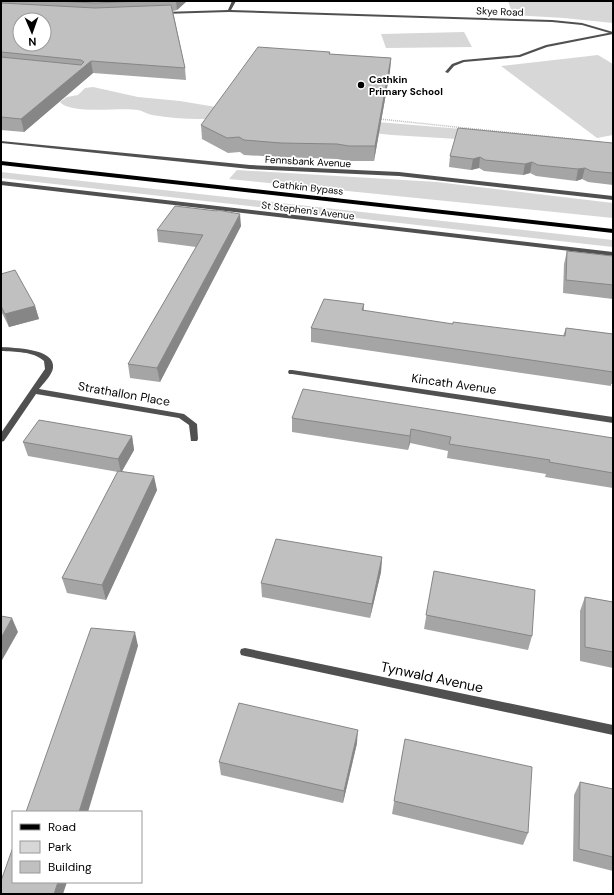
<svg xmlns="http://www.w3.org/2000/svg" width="614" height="895" font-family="'DM Sans',sans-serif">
	<rect width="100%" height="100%" fill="#fff"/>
	<g fill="#d7d7d7">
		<polygon points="508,1 613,1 613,23 564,18 513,15"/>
		<polygon points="464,32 472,47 386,48 381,34"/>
		<polygon points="598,55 613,64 613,135 597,138 501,66"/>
		<path d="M93 87 138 97 180 101 234 110 462 129 490 141 392 135 223 118C199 120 176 119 152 115 147 114 143 111 138 110 120 107 71 115 60 102L67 97 78 95 85 88Z"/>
		<polygon points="237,170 437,182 613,203 613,218 229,179"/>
		<polygon points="1,172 613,240 613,247 1,178"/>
	</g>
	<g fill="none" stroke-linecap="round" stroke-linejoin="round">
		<polyline stroke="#727272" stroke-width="1.5" stroke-dasharray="0.5 1.5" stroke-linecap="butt" points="379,119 591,141"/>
		<polygon fill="#505050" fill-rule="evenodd" points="613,32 613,34 547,47 520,57 464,62 454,66 448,73 445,72 452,64 463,60 519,55 546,45"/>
		<g fill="#505050" fill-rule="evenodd">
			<polygon points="232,1 236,1 231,10 552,20 582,23 613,32 613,34 582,25 552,22 229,12 163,14 161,13 163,12 228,10"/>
			<polygon points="1,141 250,165 399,172 613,196 613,200 399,176 250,169 1,143"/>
			<polygon points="1,181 613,252 613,256 1,185"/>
			<path d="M1 347C13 348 56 348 53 368 52 375 43 384 39 389L184 414 197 424 198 439 197 441H191L189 425 179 418 36 394 4 441 1 442V433L45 369 44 361C33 351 15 352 1 351Z"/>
			<polygon points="289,370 292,370 613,417 613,423 292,374 289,374 288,372"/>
			<polygon points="245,648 613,725 613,735 245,656 241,655 240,652 241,649"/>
		</g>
		<polygon fill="#000" fill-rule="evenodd" points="1,161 613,229 613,233 1,165"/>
	</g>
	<g fill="#a5a5a5">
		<polygon points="1,1 187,1 177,10 173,11 185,68 186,80 93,73 24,132 1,130"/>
		<polygon points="330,52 330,54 391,58 390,71 374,161 348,161 337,159 281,157 244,155 240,152 228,153 202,139 201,125"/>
		<polygon points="613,143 613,185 588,182 582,179 576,181 536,176 530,173 523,175 484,171 479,168 471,170 449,167 450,156"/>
		<polygon points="241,226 160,382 130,378 128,364 196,247 158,242 157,230"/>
		<polygon points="567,251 613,256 613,299 563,293 564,264"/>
		<polygon points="1,274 35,306 39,319 9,327 1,311"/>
		<polygon points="364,304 364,311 453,324 563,336 566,328 613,334 613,384 611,384 611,386 311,342 311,328"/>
		<polygon points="292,418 613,438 613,488 545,477 546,474 447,458 448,451 410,443 408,450 292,432"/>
		<polygon points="132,436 134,450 122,471 157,490 106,600 67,593 62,578 118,472 28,456 23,442"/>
		<polygon points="382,557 381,572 370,618 262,597 261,583"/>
		<polygon points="434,571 532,636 528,650 424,629"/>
		<polygon points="585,597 613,602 613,668 580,661 580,611"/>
		<polygon points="405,739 528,833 523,845 392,814"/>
		<polygon points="357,743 343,803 221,775 219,762"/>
		<polygon points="580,782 613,789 613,871 573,861 574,795"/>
	</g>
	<g fill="#868686">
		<polygon points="176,1 187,1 177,10"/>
		<polygon points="391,58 390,71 374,161 375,146"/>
		<polygon points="91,61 93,73 24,132 21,119"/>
		<polygon points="480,157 479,168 471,170 473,159"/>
		<polygon points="532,162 530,173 523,175 525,164"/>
		<polygon points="585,168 582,179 576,181 578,169"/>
		<polygon points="240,214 241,226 160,382 157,368"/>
		<polygon points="35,306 39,319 9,327 5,314"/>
		<polygon points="411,429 410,443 408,450"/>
		<polygon points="132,436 134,450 121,473 118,459"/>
		<polygon points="154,476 157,490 106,600 102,585"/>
		<polygon points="382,557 381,572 370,618 372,604"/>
		<polygon points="12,618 18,632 1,662 1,638"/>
		<polygon points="135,632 138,646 88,812 79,812"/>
		<polygon points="358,730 357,743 343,803 344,791"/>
		<polygon points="58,882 67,882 63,894 54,894"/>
	</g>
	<g fill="#c0c0c0" stroke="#868686" fill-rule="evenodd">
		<polygon points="56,1 144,1 95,3"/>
		<path d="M1 3 95 8 171 5 185 68 91 61 21 119 1 117V57L81 65 84 62 81 60 1 52ZM20 20H44V44H20Z"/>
		<polygon points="258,47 330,52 329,54 391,58 375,146 349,146 337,144 281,143 244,140 239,137 227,138 201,125"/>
		<polygon points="458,128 613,143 613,173 591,171 585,168 578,169 538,165 532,162 525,164 485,160 480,157 473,159 450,156"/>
		<polygon points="175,206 217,211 217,210 240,214 157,368 128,364 203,235 157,230"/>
		<polygon points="567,251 613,256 613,285 566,280"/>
		<polygon points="15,270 35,306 5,314 1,306 1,274"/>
		<polygon points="324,299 364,304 362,310 453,324 453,322 565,336 566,328 613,334 613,372 311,328"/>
		<polygon points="303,389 613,438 613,473 549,462 550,460 449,444 451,437 411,429 410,436 292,418"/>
		<polygon points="39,420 132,436 118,459 23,442"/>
		<polygon points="118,471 154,476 102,585 62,578"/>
		<polygon points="276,539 382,557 372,604 261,583"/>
		<polygon points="434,571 535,590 532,636 426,615"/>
		<polygon points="585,597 613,602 613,652 585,647"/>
		<polygon points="1,616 12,618 1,638"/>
		<polygon points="91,628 135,632 79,812 26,812"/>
		<polygon points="239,703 358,730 344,791 219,762"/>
		<polygon points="405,739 532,767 528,833 394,801"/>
		<polygon points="580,782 613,789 613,857 579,849"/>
		<polygon points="13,847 13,882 58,882 54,894 1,894 1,881"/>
	</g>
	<circle fill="#000" stroke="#fff" stroke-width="1.5" cx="361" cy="85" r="4"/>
	<g text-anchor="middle" stroke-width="3.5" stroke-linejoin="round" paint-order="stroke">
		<g font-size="10" fill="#000" stroke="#fff">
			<text transform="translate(500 11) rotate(2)" y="4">Skye Road</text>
			<text transform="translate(308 161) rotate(3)" y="4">Fennsbank Avenue</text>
			<text transform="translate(308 187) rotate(6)" y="4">Cathkin Bypass</text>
			<text transform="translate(308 210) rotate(7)" y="4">St Stephen's Avenue</text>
		</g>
		<g font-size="10" font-weight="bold" fill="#000" stroke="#fff" text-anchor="start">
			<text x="369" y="83">Cathkin<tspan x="369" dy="12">Primary School</tspan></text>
		</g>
		<g font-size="12" fill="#000" stroke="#fff">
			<text transform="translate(454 384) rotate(8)" y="4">Kincath Avenue</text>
			<text transform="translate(124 394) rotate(10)" y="4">Strathallon Place</text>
		</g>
		<g font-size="14" fill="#000" stroke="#fff">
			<text transform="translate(432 677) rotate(12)" y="5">Tynwald Avenue</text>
		</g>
	</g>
	<rect width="614" height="895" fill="none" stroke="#000000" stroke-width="4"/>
	<rect x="12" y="811" width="130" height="72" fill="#ffffff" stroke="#999999"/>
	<rect x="20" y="824" width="20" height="6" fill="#000000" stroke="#999999"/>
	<text x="48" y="831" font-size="12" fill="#000000">Road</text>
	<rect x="20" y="841" width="20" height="12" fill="#d7d7d7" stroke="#999999"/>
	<text x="48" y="851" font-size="12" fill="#000000">Park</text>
	<rect x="20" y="861" width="20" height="12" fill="#c0c0c0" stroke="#999999"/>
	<text x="48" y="871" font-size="12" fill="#000000">Building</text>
	<g transform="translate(32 32) rotate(178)"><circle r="19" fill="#ffffff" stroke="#999999"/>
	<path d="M0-3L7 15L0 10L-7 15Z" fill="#000000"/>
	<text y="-6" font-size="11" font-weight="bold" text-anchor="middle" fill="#000000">N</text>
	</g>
</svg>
